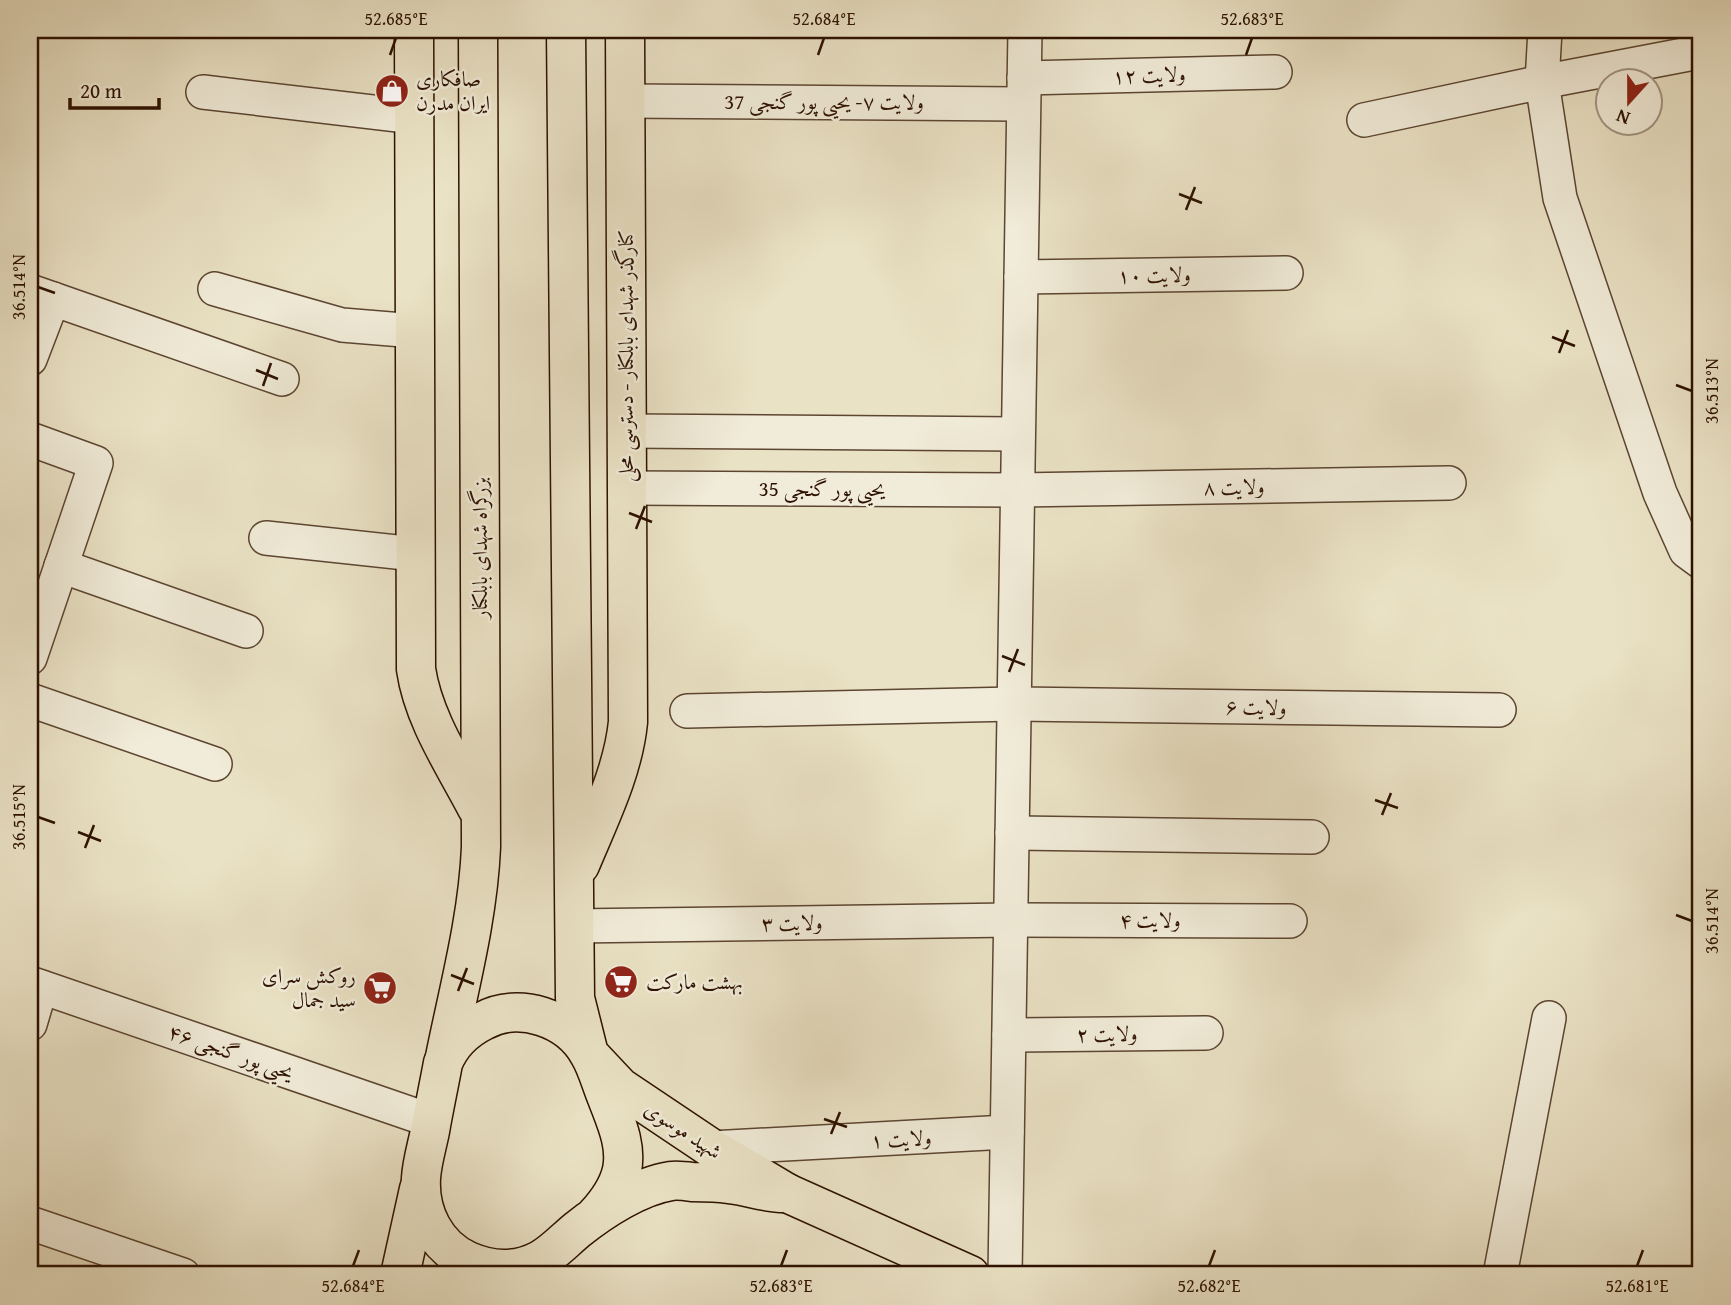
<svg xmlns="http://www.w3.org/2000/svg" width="1731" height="1305" font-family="'Gentium Book Plus',Amiri,serif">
	<rect width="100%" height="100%" fill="#eae2c5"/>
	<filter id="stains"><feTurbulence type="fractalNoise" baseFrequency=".00286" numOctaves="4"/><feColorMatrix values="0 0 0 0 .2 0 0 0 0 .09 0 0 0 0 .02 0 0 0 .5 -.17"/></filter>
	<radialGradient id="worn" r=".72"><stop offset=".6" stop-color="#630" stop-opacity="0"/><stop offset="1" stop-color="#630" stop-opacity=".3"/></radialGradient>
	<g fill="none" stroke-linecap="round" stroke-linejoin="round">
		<g stroke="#5c4531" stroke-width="36">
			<g id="minor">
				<polyline points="1545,30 1542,82 1694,53"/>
				<polyline points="1024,78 1275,72"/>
				<polyline points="203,92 415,117"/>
				<polyline points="625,101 1023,104"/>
				<polyline points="1364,120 1542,82 1560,198 1660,493 1686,551 1701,562"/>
				<polyline points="1021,277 1286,273"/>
				<polyline points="215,289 342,325 415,331"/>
				<polyline points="30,291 282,379"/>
				<polyline points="30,359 53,299"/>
				<polyline points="627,431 1018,434"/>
				<polyline points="30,439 96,463 30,658"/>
				<polyline points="627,488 1018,490 1449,483"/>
				<polyline points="266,538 415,554"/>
				<polyline points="61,566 246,631"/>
				<polyline points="30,700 215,764"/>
				<polyline points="687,711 1014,704 1499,710"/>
				<polyline points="1012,833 1312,837"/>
				<polyline points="573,926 1011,920 1290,921"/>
				<polyline points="30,983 432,1121"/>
				<polyline points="30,1024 41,987"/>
				<polyline points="1009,1035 1206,1033"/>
				<polyline points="711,1148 1007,1132"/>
				<polyline points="30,1223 183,1275"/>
				<polyline points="1005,1275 1025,30"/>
				<polyline points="1500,1275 1549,1018"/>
			</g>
		</g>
		<g stroke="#2d1100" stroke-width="41">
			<g id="major">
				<path d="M414 30 416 669C423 718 454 764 477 808"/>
				<path d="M566 30 575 998 589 1054 620 1087 711 1148 787 1193C766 1194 750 1186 729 1184 717 1182 704 1182 692 1182 685 1181 677 1180 671 1181 639 1186 602 1210 577 1230 565 1240 553 1253 540 1260 517 1272 491 1271 468 1261 435 1246 419 1212 421 1178 422 1162 427 1146 430 1131 434 1108 439 1085 443 1063 451 1043 465 1030 483 1021 519 1001 569 1018 589 1054 597 1067 601 1084 607 1098 616 1122 627 1145 622 1170 618 1188 607 1203 595 1216"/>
				<path d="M580 865C599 819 623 772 628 722L625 30"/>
				<path d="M445 1057C459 988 478 918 481 847L478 30"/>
				<polyline points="787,1193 970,1275"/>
				<polyline points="400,1275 419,1189"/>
			</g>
		</g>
		<use href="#minor" stroke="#f1ecd9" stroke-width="33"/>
		<use href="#major" stroke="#eae2c5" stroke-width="38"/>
	</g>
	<path fill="none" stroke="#2d1100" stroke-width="2.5" d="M390 55 396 38M818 55 824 38M1246 55 1252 38M1179 194 1202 203M1186 210 1195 187M38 287 55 293M1552 337 1575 346M1559 353 1568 330M256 370 278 379M1676 385 1692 391M263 386 271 363M629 513 652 522M636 529 645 506M1002 656 1025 665M1009 672 1018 649M1375 800 1398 808M1382 815 1391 793M38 817 55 823M78 832 101 841M85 848 94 825M1676 915 1692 921M451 975 474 984M458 991 467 968M824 1119 847 1127M831 1134 840 1112M353 1266 359 1250M781 1266 787 1250M1209 1266 1215 1250M1637 1266 1643 1250"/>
	<defs>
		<g id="shop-disc" transform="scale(1.75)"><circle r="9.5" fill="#8f2418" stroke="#f1ecd9"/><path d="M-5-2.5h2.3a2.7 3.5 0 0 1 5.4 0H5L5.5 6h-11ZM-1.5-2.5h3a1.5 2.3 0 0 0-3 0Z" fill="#fff"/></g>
		<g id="supermarket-disc" transform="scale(1.75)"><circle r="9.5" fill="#8f2418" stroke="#f1ecd9"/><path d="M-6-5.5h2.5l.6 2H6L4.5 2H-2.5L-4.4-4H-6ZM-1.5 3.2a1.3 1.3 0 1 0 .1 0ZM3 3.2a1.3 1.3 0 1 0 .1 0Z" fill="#fff"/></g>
	</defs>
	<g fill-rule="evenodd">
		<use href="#shop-disc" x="392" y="91"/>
		<use href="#supermarket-disc" x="621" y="982"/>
		<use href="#supermarket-disc" x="380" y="988"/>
	</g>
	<g text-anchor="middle" stroke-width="5" stroke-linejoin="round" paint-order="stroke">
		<g font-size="21" fill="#2d1100" stroke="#f1ecd9">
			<text transform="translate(1149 75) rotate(-2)" y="7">ولایت ۱۲</text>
			<text x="824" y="109">ولایت ۷- یحیی پور گنجی 37</text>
			<text transform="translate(1154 275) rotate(-1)" y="7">ولایت ۱۰</text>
			<text transform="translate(626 356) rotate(-90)" y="7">کنارگذر شهدای بابلکنار - دسترسی محلی</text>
			<text transform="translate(1234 487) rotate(-1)" y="7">ولایت ۸</text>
			<text x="822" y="496">یحیی پور گنجی 35</text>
			<text transform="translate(480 548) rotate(-90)" y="7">بزرگراه شهدای بابلکنار</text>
			<text transform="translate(1256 707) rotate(1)" y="7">ولایت ۶</text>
			<text x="1150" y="927">ولایت ۴</text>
			<text transform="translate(792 923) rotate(-1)" y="7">ولایت ۳</text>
			<text transform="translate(1107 1034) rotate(-1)" y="7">ولایت ۲</text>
			<text transform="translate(231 1052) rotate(19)" y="7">یحیی پور گنجی ۴۶</text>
			<text transform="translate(683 1130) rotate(33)" y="7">شهید موسوی</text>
			<text transform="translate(901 1139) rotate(-3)" y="7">ولایت ۱</text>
		</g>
		<g font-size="21" fill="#2d1100" stroke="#f1ecd9" text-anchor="start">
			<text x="416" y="86">صافکاری<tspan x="416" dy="24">ایران مدرن</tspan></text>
			<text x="356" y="983" text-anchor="end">روکش سرای<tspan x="356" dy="24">سید جمال</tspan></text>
			<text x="646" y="989">بهشت مارکت</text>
		</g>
	</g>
	<rect width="1731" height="1305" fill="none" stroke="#eae2c5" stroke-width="77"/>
	<g transform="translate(1629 102) rotate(201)"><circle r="33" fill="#f1ecd9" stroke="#a39482" stroke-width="2"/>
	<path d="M0-5L12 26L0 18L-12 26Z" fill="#8f2418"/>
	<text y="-10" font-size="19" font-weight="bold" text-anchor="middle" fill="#2d1100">N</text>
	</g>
	<path d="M70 98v10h89v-10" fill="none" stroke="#2d1100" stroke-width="3.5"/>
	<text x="80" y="98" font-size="21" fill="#2d1100" stroke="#f1ecd9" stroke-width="5" paint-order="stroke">20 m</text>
	<rect x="38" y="38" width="1654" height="1228" fill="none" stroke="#2d1100" stroke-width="2.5"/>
	<g font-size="18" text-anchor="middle" fill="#2d1100">
		<text x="396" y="25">52.685°E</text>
		<text x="824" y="25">52.684°E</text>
		<text x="1252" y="25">52.683°E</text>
		<text transform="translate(19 287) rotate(-90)" y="6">36.514°N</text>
		<text transform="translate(1712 391) rotate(-90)" y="6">36.513°N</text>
		<text transform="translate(19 817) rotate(-90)" y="6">36.515°N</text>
		<text transform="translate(1712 921) rotate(-90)" y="6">36.514°N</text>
		<text x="353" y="1292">52.684°E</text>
		<text x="781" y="1292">52.683°E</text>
		<text x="1209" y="1292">52.682°E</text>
		<text x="1637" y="1292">52.681°E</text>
	</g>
	<rect width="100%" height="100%" filter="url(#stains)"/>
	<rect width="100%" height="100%" fill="url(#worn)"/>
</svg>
